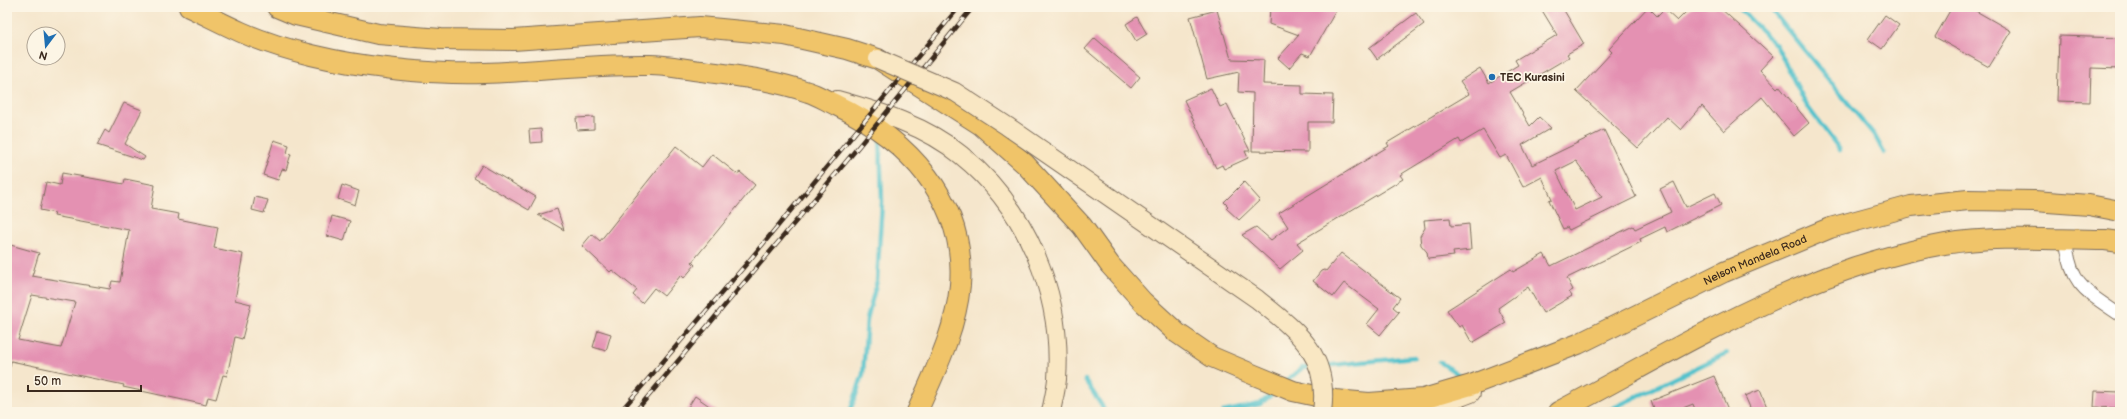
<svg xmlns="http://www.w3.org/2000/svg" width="2127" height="419" font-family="'Balsamiq Sans',sans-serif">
	<rect width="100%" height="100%" fill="#fcf5e5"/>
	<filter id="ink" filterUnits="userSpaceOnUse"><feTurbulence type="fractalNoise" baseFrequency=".025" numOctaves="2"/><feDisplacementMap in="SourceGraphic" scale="8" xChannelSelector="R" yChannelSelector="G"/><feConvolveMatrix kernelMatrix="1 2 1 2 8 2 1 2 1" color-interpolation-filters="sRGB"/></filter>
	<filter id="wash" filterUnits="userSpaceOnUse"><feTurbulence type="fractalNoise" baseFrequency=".012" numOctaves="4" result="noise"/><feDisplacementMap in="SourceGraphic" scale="16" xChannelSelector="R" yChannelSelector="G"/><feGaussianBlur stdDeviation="0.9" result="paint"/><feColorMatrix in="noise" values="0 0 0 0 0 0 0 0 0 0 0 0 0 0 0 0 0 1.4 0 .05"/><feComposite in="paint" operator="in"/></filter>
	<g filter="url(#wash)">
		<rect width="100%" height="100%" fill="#f5e6cc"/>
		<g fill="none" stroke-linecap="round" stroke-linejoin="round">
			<g stroke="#55c2cc" stroke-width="4.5">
				<polyline points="1738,7 1776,45 1807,106 1840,150"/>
				<polyline points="1769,7 1875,136 1884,153"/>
				<polyline points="1440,362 1465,379"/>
				<polyline points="1322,366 1414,357"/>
				<polyline points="1085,380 1106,412"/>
				<polyline points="1285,382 1302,368 1315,367"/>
				<polyline points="850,412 863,374 867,319 877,281 882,202 880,140"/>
				<polyline points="1223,412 1260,404 1277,390"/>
				<polyline points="1605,412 1727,353"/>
			</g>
		</g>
		<g id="blocks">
			<g fill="#e491b2" fill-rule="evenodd">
				<polygon points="1270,7 1338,7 1310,56 1302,53 1289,68 1278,58 1299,35 1269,24"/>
				<path d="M1540 7H1562L1584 44 1567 54 1569 57 1510 92 1530 126 1539 117 1551 128 1522 145 1532 165 1604 130 1636 197 1569 230 1567 227 1563 229 1549 200 1552 199 1542 177 1523 187 1506 155 1500 158 1483 130 1461 143 1459 139 1400 175 1403 179 1297 243 1303 250 1280 269 1242 235 1256 227 1271 240 1288 227 1279 213 1389 146 1387 143 1469 94 1460 81 1480 68 1489 83 1518 65 1515 60 1557 35ZM1576 161 1602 197 1575 210 1556 171Z"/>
				<polygon points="1648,7 1657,16 1664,9 1677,21 1691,7 1719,7 1773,56 1760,70 1777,88 1779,86 1809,123 1794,136 1762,97 1724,131 1702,106 1681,130 1667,117 1638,148 1576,91 1612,52 1609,49"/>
				<polygon points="1952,7 1969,7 2011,31 1989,67 1935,37"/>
				<polygon points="1217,10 1231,59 1264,60 1263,84 1302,85 1302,94 1333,95 1332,122 1308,122 1308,152 1252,151 1253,93 1238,92 1239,72 1207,79 1190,17"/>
				<polygon points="1416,13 1424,24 1377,59 1369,48"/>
				<polygon points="1885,15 1899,25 1882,49 1868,39"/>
				<polygon points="1137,17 1147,34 1136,41 1126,24"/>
				<polygon points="2059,36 2120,38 2120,69 2091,68 2090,102 2057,101"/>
				<polygon points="1095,38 1140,77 1131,88 1085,49"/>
				<polygon points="1211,88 1220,107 1227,104 1250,151 1245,151 1248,158 1224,169 1222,165 1216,168 1184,100"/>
				<polygon points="124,103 142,110 125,144 145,157 143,160 97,145 105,130 109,133"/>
				<polygon points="594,117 594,129 577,130 576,118"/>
				<polygon points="541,129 542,142 530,143 529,130"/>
				<polygon points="274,140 289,145 287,153 291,154 286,170 282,169 278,180 263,175"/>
				<polygon points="676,146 702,167 712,154 737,174 740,172 755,185 692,262 695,265 684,278 681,275 664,296 654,288 642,303 633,295 637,290 612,270 610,272 582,246 592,234 600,241"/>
				<polygon points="482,165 536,197 529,210 474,178"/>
				<path d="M62 173 124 184 125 179 155 185 151 209 179 214 178 219 218 227 214 248 243 254 235 300 251 304 242 339 235 337 227 376 223 375 216 399 208 397 206 405 123 387 124 385 11 361 10 367 7 366V244L39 253 32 276 110 289 112 281 120 282 129 230 54 216 55 213 40 210 46 182 60 185ZM32 295 75 302 61 348 18 340Z"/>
				<polygon points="1244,182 1260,200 1239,220 1226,208 1228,206 1224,202"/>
				<polygon points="1674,182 1686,207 1715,193 1721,205 1667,232 1665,227 1640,239 1641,242 1567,278 1573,290 1569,292 1572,296 1543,313 1528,287 1498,308 1506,323 1472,343 1462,325 1459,327 1447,310 1511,269 1513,272 1544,254 1551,266 1633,226 1635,229 1671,212 1660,189"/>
				<polygon points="342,185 359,191 355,205 338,199"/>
				<polygon points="255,197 268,200 264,213 252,210"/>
				<polygon points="557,209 564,230 538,215"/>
				<polygon points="332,216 350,221 344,241 327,236"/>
				<polygon points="1450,218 1451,226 1469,224 1471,250 1453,252 1454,256 1428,259 1427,252 1421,245 1420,236 1425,228 1424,220"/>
				<polygon points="1341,253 1400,298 1393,307 1399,312 1380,335 1367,324 1379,309 1344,283 1333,297 1313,281 1321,271 1324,270 1326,271"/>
				<polygon points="598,330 611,334 606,351 593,347"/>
				<polygon points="1714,376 1729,412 1696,412 1693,404 1673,412 1655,412 1651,401"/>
				<polygon points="1760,390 1769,412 1752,412 1745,396"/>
				<polygon points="2095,391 2120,392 2120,408 2094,407"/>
				<polygon points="695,396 718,412 685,412"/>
			</g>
		</g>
	</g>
	<g filter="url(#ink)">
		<use href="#blocks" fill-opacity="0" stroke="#7c6c5b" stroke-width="1"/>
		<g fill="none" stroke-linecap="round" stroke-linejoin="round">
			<g stroke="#7c6c5b" stroke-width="14">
				<path id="minor" d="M2066 240C2070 285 2085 291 2120 315"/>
			</g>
			<g stroke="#7c6c5b" stroke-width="20">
				<g id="secondary">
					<path d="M837 100C880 112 926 126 961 155 1027 208 1063 295 1057 379 1056 390 1053 401 1051 412"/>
					<polyline points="1411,412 1442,404 1471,393"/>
				</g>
			</g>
			<g stroke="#7c6c5b" stroke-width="22">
				<g id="primary">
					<path d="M189 7C206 15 223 24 241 32 284 51 339 63 386 68 415 72 456 74 484 73 540 71 594 64 650 65 667 65 684 69 701 71 737 76 774 80 808 92 818 95 827 101 836 105 907 139 967 201 960 285 956 330 935 371 917 412"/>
					<path id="s1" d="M277 7 296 15 378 34 441 39 513 40 700 27 785 35 847 49 878 59 981 125 1025 164 1082 226 1110 265 1143 302 1177 333 1212 357 1252 374 1293 391 1335 400 1369 403 1423 399 1471 385 1578 344 1724 272 1830 228 1911 206 1968 200 2034 201 2089 205 2120 211"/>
					<path d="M1558 412C1681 347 1805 268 1945 244 1997 235 2052 240 2105 240L2120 242"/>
				</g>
			</g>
			<use href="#minor" stroke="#fff" stroke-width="12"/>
			<use href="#secondary" stroke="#f9e7c3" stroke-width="18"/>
			<use href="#primary" stroke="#f0c469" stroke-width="20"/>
			<g stroke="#3b2a1e" stroke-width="4.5">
				<g id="rail">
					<polyline points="620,412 748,262 959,7"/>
					<polyline points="635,412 845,163 973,7"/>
				</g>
			</g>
			<use href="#rail" stroke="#fcf5e5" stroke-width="3" stroke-dasharray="9" stroke-linecap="butt"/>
			<g stroke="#7c6c5b" stroke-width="20" stroke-linecap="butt">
				<path id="secondary-bridge" d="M878 59 955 92 1007 126 1257 299C1298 332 1330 355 1322 412"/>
			</g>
			<use href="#secondary-bridge" stroke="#f9e7c3" stroke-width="18"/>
		</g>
	</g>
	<circle fill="#1f6fb2" stroke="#fcf5e5" stroke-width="1.5" cx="1492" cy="77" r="4"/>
	<g text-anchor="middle" stroke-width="3.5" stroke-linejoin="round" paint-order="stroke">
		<g font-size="11" font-weight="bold" fill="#3b2a1e" stroke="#fcf5e5" text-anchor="start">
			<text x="1500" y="81">TEC Kurasini</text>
		</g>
		<g font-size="11" fill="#3b2a1e" stroke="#fcf5e5">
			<text dy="4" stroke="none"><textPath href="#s1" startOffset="1640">Nelson Mandela Road</textPath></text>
		</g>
	</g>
	<rect width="2127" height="419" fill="none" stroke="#fcf5e5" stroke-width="24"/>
	<g transform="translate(46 46) rotate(196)"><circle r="19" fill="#fcf5e5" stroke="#afa495"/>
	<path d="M0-3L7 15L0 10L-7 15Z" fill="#1f6fb2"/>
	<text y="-6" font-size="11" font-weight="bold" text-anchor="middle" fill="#3b2a1e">N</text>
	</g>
	<path d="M28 385v6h113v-6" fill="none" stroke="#3b2a1e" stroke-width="2"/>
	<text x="34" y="385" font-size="12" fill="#3b2a1e" stroke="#fcf5e5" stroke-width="3" paint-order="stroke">50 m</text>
</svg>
